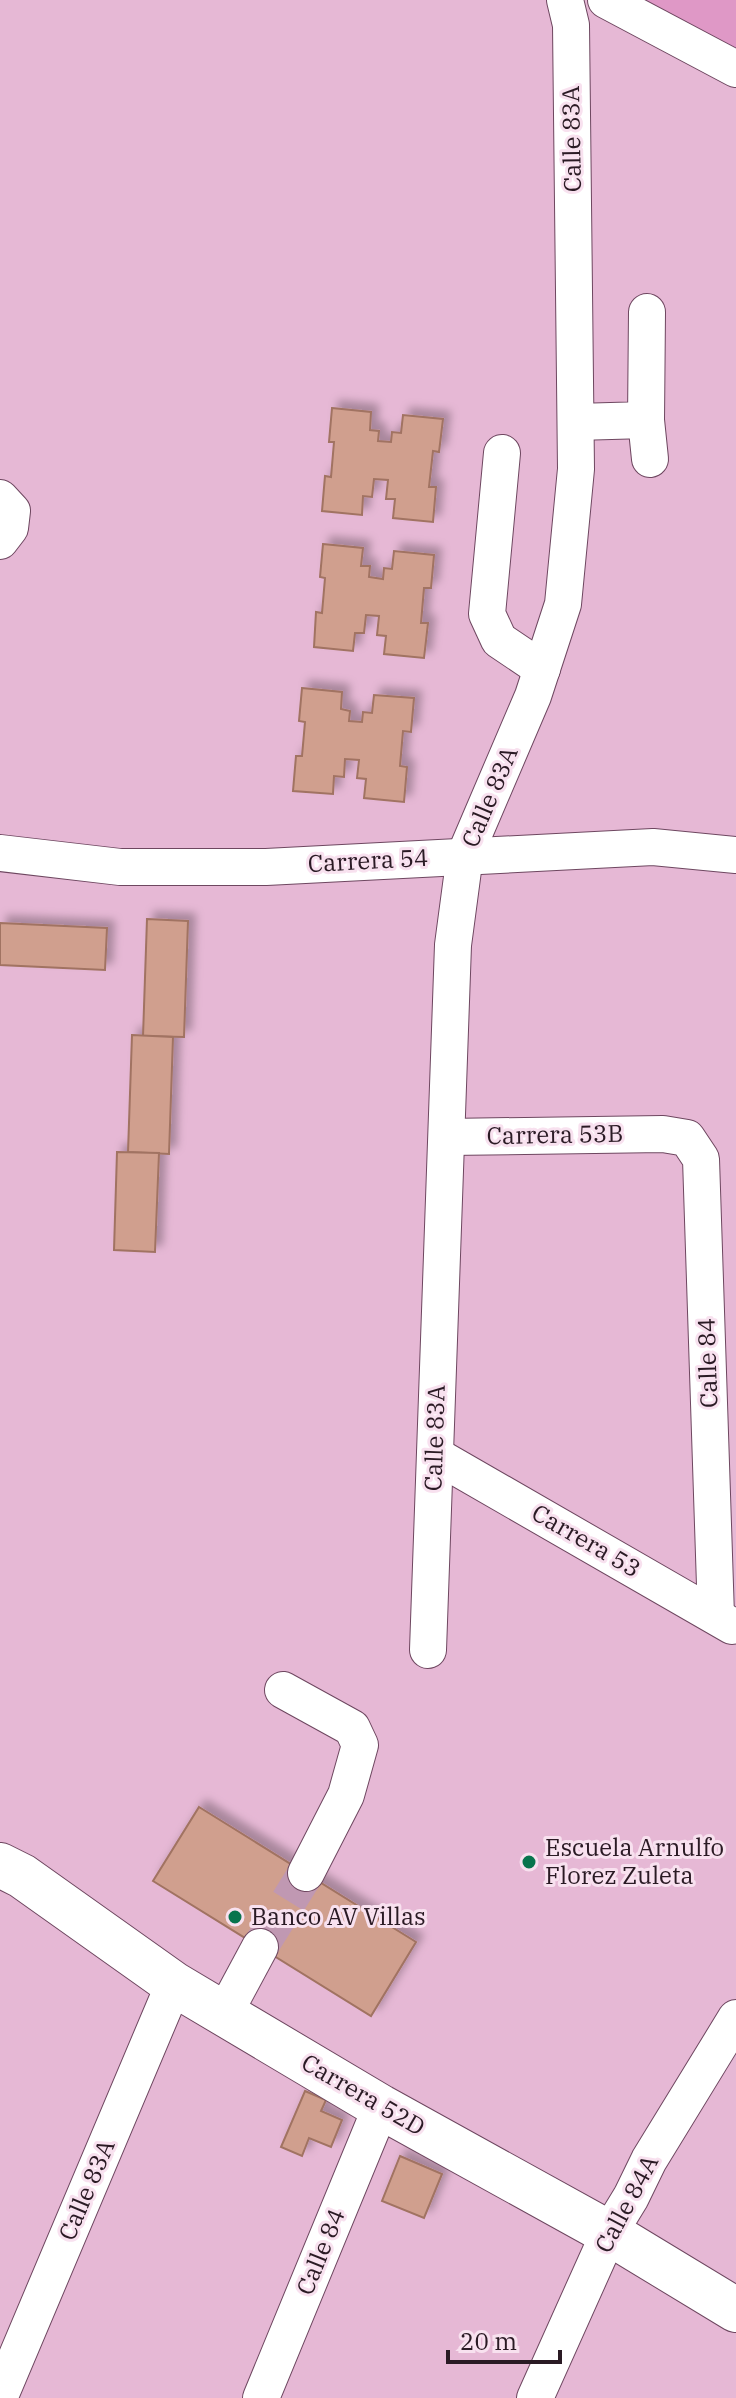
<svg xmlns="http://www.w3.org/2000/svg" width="736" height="2398" font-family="'IBM Plex Serif',serif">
	<defs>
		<filter id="shadow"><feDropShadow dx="7" dy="-7" stdDeviation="4" flood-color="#0004"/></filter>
	</defs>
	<rect width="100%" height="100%" fill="#e6b8d5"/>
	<polygon fill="#df98c6" points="641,0 736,0 736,52"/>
	<g fill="#d09f8e" stroke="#a17362" stroke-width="2" filter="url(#shadow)">
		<polygon points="332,408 371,412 370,430 379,431 378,441 391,442 392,432 401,433 403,415 443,419 439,452 433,451 429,487 436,487 433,522 393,518 395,499 386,499 388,480 374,479 372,497 363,496 362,515 322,511 325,476 331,477 334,442 329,442"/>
		<polygon points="323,544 363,548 361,566 370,566 369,577 383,579 384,568 392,569 394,551 434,555 431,588 424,588 421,623 428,623 424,658 384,654 386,636 377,635 379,616 366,615 364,633 355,633 353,651 314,647 316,612 322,613 325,578 320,577"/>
		<polygon points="302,688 342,692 341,709 350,711 349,721 362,722 363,712 372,713 374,695 414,698 411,732 403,731 400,766 407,767 404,802 364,798 366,779 357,778 359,760 345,759 344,777 334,776 333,794 293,791 296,756 302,756 305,722 299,721"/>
		<polygon points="147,919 188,921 184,1037 143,1036"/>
		<polygon points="0,923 107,928 105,970 0,965"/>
		<polygon points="132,1035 173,1037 169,1154 128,1152"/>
		<polygon points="117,1152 159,1153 155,1252 114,1250"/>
		<polygon points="199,1807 416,1942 371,2016 153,1881"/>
		<polygon points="305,2091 326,2100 321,2111 342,2120 331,2147 309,2138 302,2156 281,2147"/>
		<polygon points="400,2156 442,2174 424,2218 382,2201"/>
	</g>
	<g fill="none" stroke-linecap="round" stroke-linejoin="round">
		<polyline stroke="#c098b2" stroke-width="36" stroke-dasharray="36 18" stroke-linecap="butt" points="260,1947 306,1873"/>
		<g stroke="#6e4760" stroke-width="38">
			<g id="minor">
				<polyline points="606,0 736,69"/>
				<polyline points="646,420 650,459"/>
				<polyline points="576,422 646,420 647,312"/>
				<polyline points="502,453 487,614 499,640 542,669"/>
				<polyline points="0,498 12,511 10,528 0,541"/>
				<polyline points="0,853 120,867 266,867 653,847 736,855"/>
				<polyline points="447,1137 663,1134 687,1138 701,1159 716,1616"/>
				<polyline points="435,1455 732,1626"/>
				<polyline points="428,1650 453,945 465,855 533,696 563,604 576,469 571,25 565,0"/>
				<polyline points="283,1690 352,1728 360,1745 346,1795 306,1873"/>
				<polyline points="224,2014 260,1947"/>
				<polyline points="0,2396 174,1984"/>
				<polyline points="261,2398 381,2107"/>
				<polyline points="535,2398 609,2233 631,2197 649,2160 736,2018"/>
			</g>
		</g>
		<g stroke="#6e4760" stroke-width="46">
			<polyline id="major" points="0,1865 22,1876 174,1984 381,2107 609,2233 736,2310"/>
		</g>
		<use href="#minor" stroke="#fff" stroke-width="36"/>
		<use href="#major" stroke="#fff" stroke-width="44"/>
	</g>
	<g fill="#08744d" stroke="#f8e1ef" stroke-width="3">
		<circle cx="529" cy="1862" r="8"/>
		<circle cx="235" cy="1917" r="8"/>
	</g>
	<g text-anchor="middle" stroke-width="6" stroke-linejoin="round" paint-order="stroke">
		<g font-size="24" fill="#2a1a24" stroke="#f8e1ef">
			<text transform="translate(572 139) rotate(-91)" y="8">Calle 83A</text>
			<text transform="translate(490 797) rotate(-67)" y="8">Calle 83A</text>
			<text transform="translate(368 861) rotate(-3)" y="8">Carrera 54</text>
			<text transform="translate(555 1135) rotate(-1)" y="8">Carrera 53B</text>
			<text transform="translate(708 1363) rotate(-92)" y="8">Calle 84</text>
			<text transform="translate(435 1438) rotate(-88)" y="8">Calle 83A</text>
			<text transform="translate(586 1541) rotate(30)" y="8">Carrera 53</text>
			<text transform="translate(363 2095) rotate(30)" y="8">Carrera 52D</text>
			<text transform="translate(87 2190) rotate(-67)" y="8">Calle 83A</text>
			<text transform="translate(627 2204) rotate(-62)" y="8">Calle 84A</text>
			<text transform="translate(321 2252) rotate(-68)" y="8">Calle 84</text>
		</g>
		<g font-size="24" fill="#2a1a24" stroke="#f8e1ef" text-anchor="start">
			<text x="545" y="1856">Escuela Arnulfo<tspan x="545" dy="28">Florez Zuleta</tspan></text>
			<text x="251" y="1925">Banco AV Villas</text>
		</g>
	</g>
	<path d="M448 2350v12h112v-12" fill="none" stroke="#2a1a24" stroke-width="4"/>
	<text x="460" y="2350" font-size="24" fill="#2a1a24" stroke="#f8e1ef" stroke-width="6" paint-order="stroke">20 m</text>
</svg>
